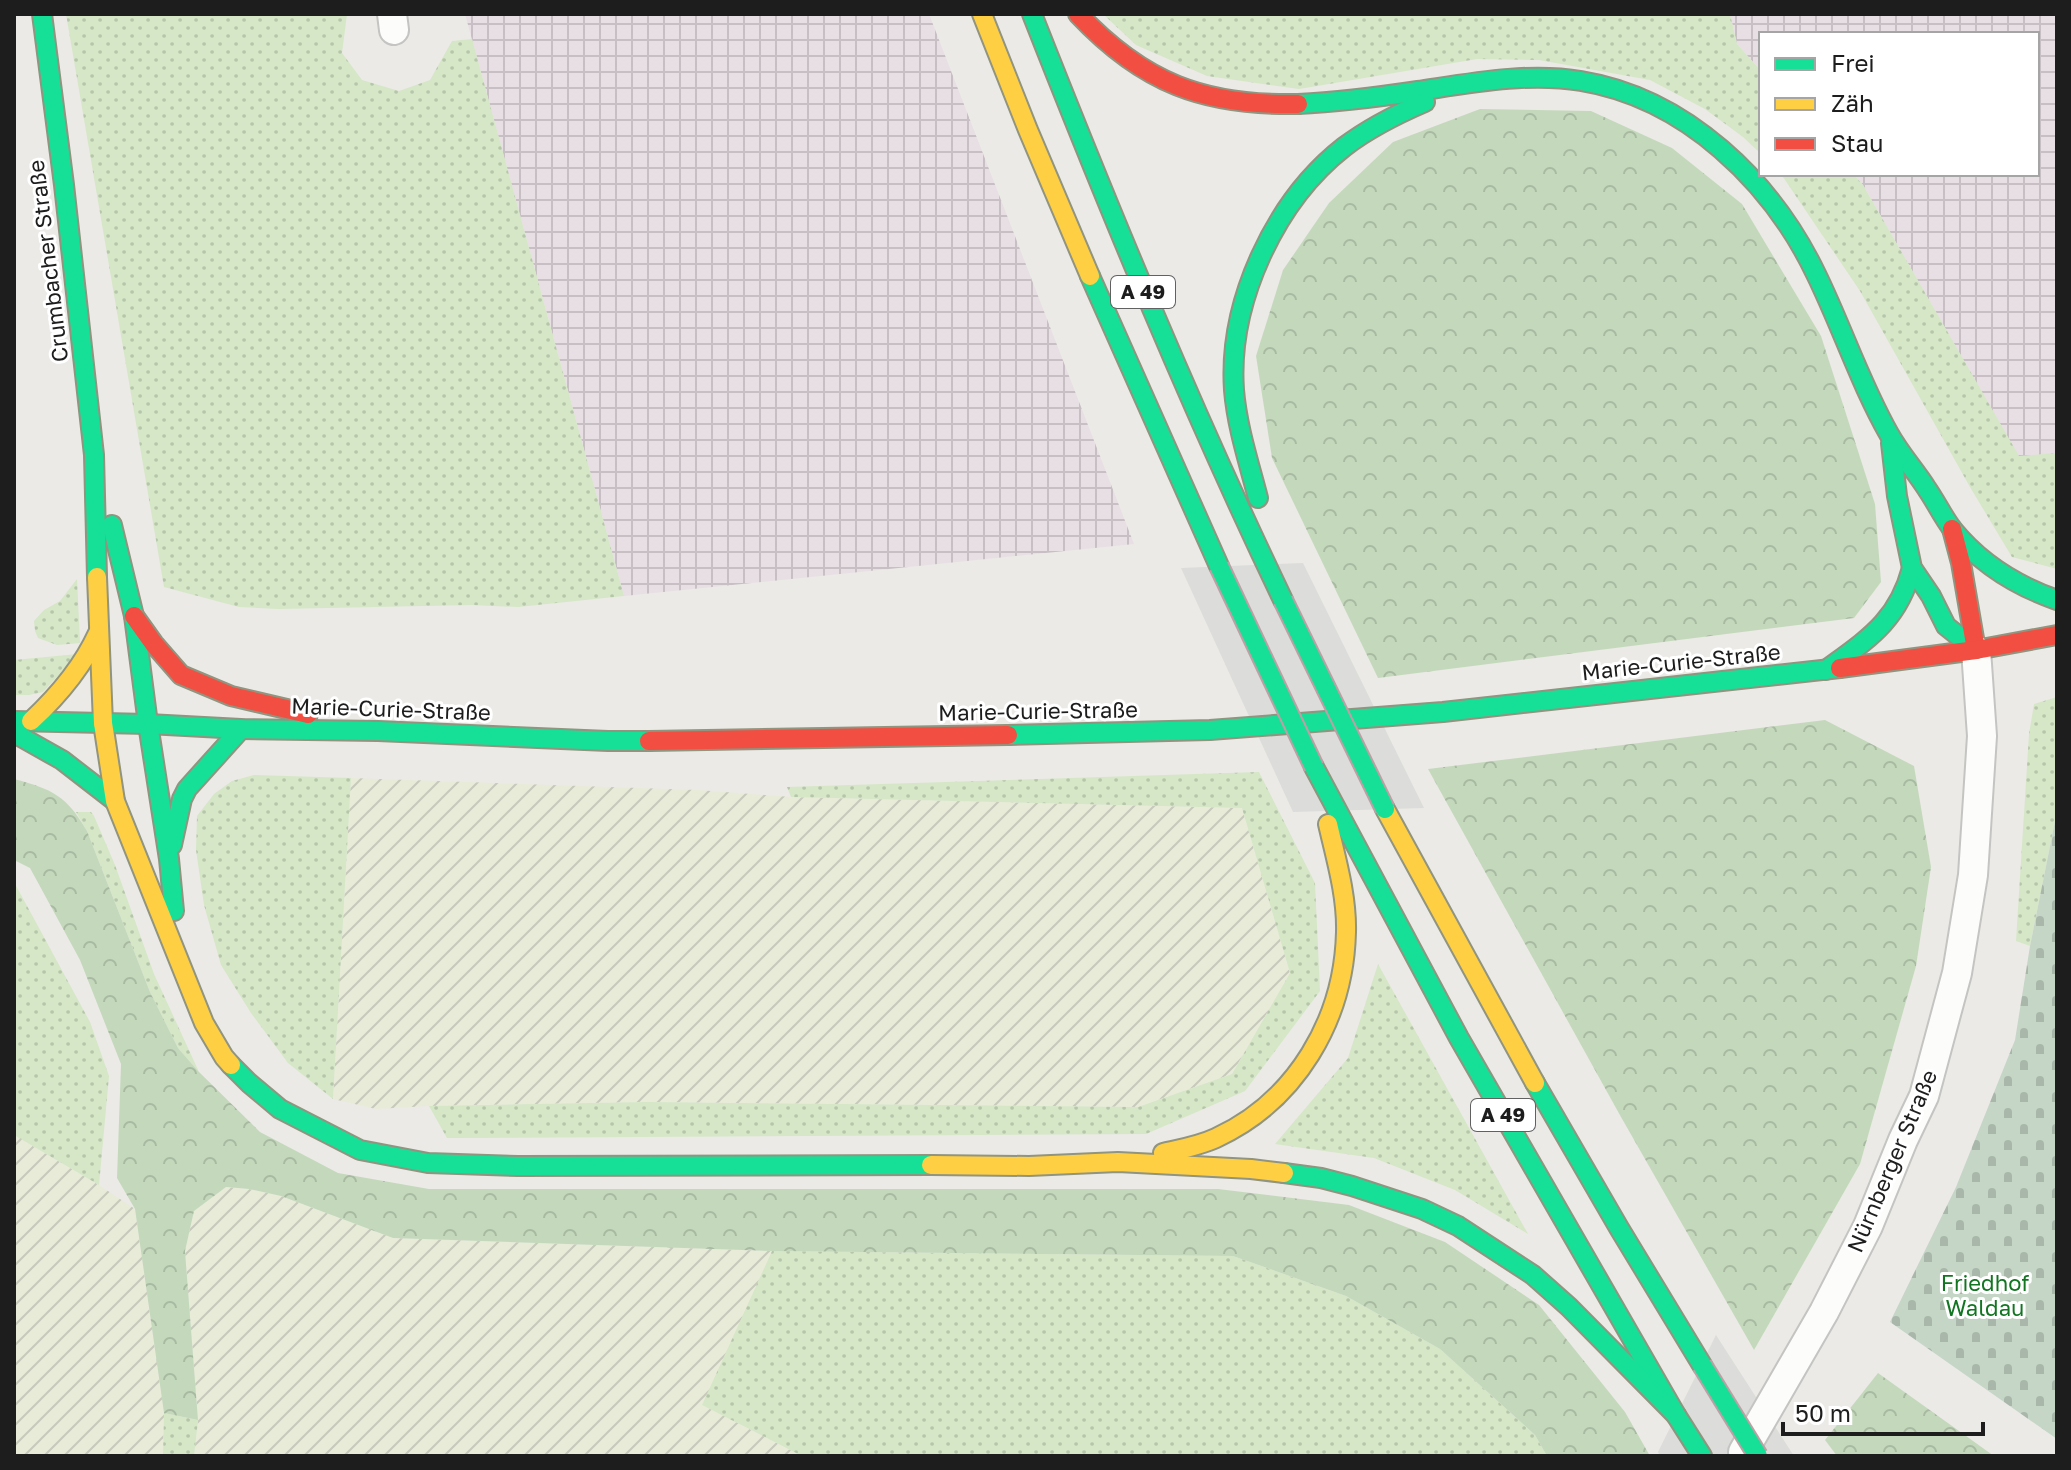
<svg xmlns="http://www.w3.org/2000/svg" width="2071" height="1470" font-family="'Golos Text',sans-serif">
	<defs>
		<pattern id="industrial-grid" width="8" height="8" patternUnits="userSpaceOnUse" patternTransform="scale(2)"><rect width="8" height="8" fill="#e8dfe4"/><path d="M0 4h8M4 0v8" fill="none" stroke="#c7bfc3"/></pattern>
		<pattern id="farmland-furrows" width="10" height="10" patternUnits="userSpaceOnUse" patternTransform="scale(2)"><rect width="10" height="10" fill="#e9ebd9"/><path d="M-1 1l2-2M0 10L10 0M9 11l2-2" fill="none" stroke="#c7c9ba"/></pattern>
		<pattern id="grass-dots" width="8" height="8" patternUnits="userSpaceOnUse" patternTransform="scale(2)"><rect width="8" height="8" fill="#d5e7c6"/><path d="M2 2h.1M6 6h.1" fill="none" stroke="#b6c6aa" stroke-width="1.8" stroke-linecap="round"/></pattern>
		<pattern id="forest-crowns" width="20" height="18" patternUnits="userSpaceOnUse" patternTransform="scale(2)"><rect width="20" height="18" fill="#c4d9bc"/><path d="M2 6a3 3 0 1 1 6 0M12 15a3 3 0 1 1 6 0" fill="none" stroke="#a8baa1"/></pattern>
		<pattern id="cemetery-stones" width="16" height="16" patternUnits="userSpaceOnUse" patternTransform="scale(2)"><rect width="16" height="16" fill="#c5d6c7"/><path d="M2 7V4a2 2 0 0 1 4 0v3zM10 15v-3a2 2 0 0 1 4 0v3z" fill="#a9b7aa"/></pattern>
	</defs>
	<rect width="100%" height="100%" fill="#ebeae6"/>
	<g fill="url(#industrial-grid)">
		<polygon points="465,14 929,14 1134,544 624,596"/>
		<polygon points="1730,14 2057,14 2057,453 2019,457 1863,185 1853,174 2037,174 2037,34 1761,34 1761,71 1737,44"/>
	</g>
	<g fill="url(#farmland-furrows)">
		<polygon points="351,778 698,790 791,797 1242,808 1290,973 1232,1074 1138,1107 646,1102 429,1106 376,1109 333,1099"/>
		<polygon points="14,1135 99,1185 135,1209 164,1413 163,1456 14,1456"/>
		<polygon points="226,1187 249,1189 281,1196 393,1238 772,1251 703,1405 802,1456 194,1456 198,1420 185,1251 194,1211"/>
	</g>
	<g fill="url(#grass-dots)">
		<polygon points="66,14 347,14 342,53 362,80 399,91 430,80 452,41 472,39 624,596 518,607 472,605 278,609 239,607 164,587"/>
		<polygon points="1103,14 1730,14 1737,44 1761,71 1761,154 1743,137 1705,109 1650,80 1539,60 1477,59 1299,89 1207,76 1136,45"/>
		<polygon points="1781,174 1853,174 1863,185 2019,456 2057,453 2057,569 2012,557 1970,487 1860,291"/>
		<polygon points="77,579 80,643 57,645 38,638 35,631 34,621 44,610 60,601"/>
		<polygon points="78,654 43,692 29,695 14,695 14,660"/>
		<polygon points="2057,697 2057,811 2030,946 2016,941 2029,734 2034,704"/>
		<polygon points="1259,772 1315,883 1320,991 1245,1091 1146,1134 447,1138 429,1106 646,1102 1138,1107 1232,1074 1290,973 1242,808 791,797 787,787"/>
		<polygon points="254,775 351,778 333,1099 288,1063 251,1013 221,965 204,905 196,850 197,816 214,794 232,781"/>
		<polygon points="76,812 91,812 94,816 115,865 154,974 199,1072 178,1048 150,992 87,831"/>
		<polygon points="14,882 90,1022 109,1076 99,1185 14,1135"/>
		<polygon points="1378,964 1528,1234 1455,1190 1374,1158 1275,1144 1348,1058"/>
		<polygon points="772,1251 1233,1256 1346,1296 1440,1349 1535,1435 1547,1456 802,1456 702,1405"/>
		<polygon points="164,1413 198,1420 194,1456 163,1456"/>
	</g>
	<g fill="url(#forest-crowns)">
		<polygon points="1480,109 1591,111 1672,148 1742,204 1821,336 1875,504 1881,582 1854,618 1378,678 1272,458 1256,356 1283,270 1329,203 1393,142"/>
		<polygon points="1825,720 1914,766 1931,867 1916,966 1860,1164 1754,1350 1621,1117 1428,769"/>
		<path d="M14 779C52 789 67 796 87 831L150 992 178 1048 199 1072 260 1132 338 1173 429 1189H1218L1349 1205 1445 1242 1539 1305 1625 1412 1650 1456H1547L1535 1435 1440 1349 1346 1296 1233 1256 772 1251 393 1238 281 1196 249 1189 226 1187 194 1211 185 1251 198 1420 164 1413 135 1209 117 1178 121 1064 80 960 30 868 14 860Z"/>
		<polygon points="1878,1373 1994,1456 1837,1456 1825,1440"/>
	</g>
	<polygon fill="url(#cemetery-stones)" points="2057,811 2057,1439 1890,1322 1956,1187 2015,1040 2030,946"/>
	<g fill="#dcdcda">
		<polygon points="1303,563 1424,808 1293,812 1181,568"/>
		<polygon points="1716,1335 1794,1456 1660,1456 1658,1452"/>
	</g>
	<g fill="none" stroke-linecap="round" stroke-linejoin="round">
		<g stroke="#c4c4c2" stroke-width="32">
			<g id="street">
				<polyline points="392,14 394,30"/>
				<polyline points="1743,1452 1824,1312 1868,1226 1903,1140 1924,1096 1957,973 1973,875 1982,736 1976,650"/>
			</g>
		</g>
		<g stroke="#91947f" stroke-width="22">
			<g id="fast">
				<polyline points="42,14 64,185 94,455 97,577"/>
				<path d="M1032 14C1110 212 1191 408 1283 600"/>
				<path d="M1298 104C1338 102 1378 97 1418 91 1471 83 1528 72 1581 81 1686 98 1772 182 1816 274 1842 327 1860 383 1889 434 1900 454 1915 470 1927 489 1936 502 1943 517 1953 530 1980 563 2017 586 2057 600"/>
				<polyline points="1090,276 1219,566"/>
				<polyline points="1891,443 1897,496 1912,568 1931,596 1946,626 1976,650"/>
				<path d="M1258 498C1249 463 1237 427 1234 390 1228 302 1275 201 1344 147 1369 128 1397 114 1425 102"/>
				<polyline points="112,525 134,616 148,724"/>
				<path d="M1826 670C1868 639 1898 621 1912 568"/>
				<polyline points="14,721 148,724 241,729 378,731 608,741 649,741"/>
				<polyline points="148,724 169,859 174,911"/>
				<polyline points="14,733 62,760 115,801"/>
				<polyline points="1008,735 1210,730 1443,712 1840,668"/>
				<polyline points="1314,767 1459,1038 1676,1415 1702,1456"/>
				<polyline points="172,845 182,799 187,789 241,729"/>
				<polyline points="231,1065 249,1083 280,1109 360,1150 428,1163 518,1166 931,1165"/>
				<polyline points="1535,1083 1619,1228 1702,1365"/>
				<polyline points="1284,1173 1321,1178 1352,1186 1422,1209 1458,1226 1533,1275 1569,1307 1676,1415"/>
			</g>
		</g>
		<g stroke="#91947f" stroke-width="22">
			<g id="slow">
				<polyline points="982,14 1028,130 1090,276"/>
				<polyline points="97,577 103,723"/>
				<path d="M31 721C59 695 82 668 98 633"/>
				<polyline points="103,723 115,801 204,1023 224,1057 231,1065"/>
				<polyline points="1385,809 1535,1083"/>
				<path d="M1163 1153C1181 1149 1199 1146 1216 1138 1296 1101 1344 1020 1346 932 1347 896 1336 859 1328 824"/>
				<polyline points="931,1165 1029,1166 1118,1162 1251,1169 1284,1173"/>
			</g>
		</g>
		<g stroke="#91947f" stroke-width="22">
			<g id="jam">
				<path d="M1078 14C1143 83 1204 106 1298 104"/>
				<polyline points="1952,529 1961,563 1976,650"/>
				<polyline points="134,616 154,644 181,675 231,696 308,714"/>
				<polyline points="1840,668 1976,650 2057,635"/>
				<polyline points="649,741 1008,735"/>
			</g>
		</g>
		<use href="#street" stroke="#fcfcfb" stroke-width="28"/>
		<use href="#fast" stroke="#16e098" stroke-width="18"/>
		<use href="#slow" stroke="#ffcf43" stroke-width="18"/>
		<use href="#jam" stroke="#f24e42" stroke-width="18"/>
		<g stroke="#be9fa6" stroke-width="22" stroke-linecap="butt">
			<g id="fast-bridge">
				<polyline points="1219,566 1314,767"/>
				<polyline points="1283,600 1385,809"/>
				<polyline points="1702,1365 1758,1456"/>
			</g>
		</g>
		<use href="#fast-bridge" stroke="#16e098" stroke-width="18"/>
	</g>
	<g text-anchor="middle" stroke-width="6" stroke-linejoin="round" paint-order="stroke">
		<g fill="#fff" stroke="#616161" stroke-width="2">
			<rect x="1111" y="276" width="64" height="32" rx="6"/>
			<rect x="1471" y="1099" width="64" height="32" rx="6"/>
		</g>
		<g font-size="20" font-weight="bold" fill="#1d1d1d">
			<text x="1143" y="299">A 49</text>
			<text x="1503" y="1122">A 49</text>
		</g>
		<g font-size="22" fill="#1d1d1d" stroke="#fff">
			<text transform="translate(48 261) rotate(-97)" y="8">Crumbacher Straße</text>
			<text transform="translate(1681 662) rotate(-6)" y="8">Marie-Curie-Straße</text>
			<text transform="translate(391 709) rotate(2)" y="8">Marie-Curie-Straße</text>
			<text transform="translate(1038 711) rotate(-1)" y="8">Marie-Curie-Straße</text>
			<text transform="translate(1892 1161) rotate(-67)" y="8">Nürnberger Straße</text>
		</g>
		<g font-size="22" fill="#117521" stroke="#fff">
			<text x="1985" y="1291">Friedhof<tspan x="1985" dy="25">Waldau</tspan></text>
		</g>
	</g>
	<rect width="2071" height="1470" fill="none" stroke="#1d1d1d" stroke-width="32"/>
	<rect x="1759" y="32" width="280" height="144" fill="#ffffff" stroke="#a5a5a5" stroke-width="2"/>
	<rect x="1775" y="58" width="40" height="12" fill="#16e098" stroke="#a5a5a5" stroke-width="2"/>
	<text x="1831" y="72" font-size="24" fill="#1d1d1d">Frei</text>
	<rect x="1775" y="98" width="40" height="12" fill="#ffcf43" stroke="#a5a5a5" stroke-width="2"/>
	<text x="1831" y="112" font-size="24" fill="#1d1d1d">Zäh</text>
	<rect x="1775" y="138" width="40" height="12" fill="#f24e42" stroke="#a5a5a5" stroke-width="2"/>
	<text x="1831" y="152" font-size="24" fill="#1d1d1d">Stau</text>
	<path d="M1783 1422v12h200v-12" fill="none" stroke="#1d1d1d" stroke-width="4"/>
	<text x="1795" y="1422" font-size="24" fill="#1d1d1d" stroke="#ffffff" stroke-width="6" paint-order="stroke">50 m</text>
</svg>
